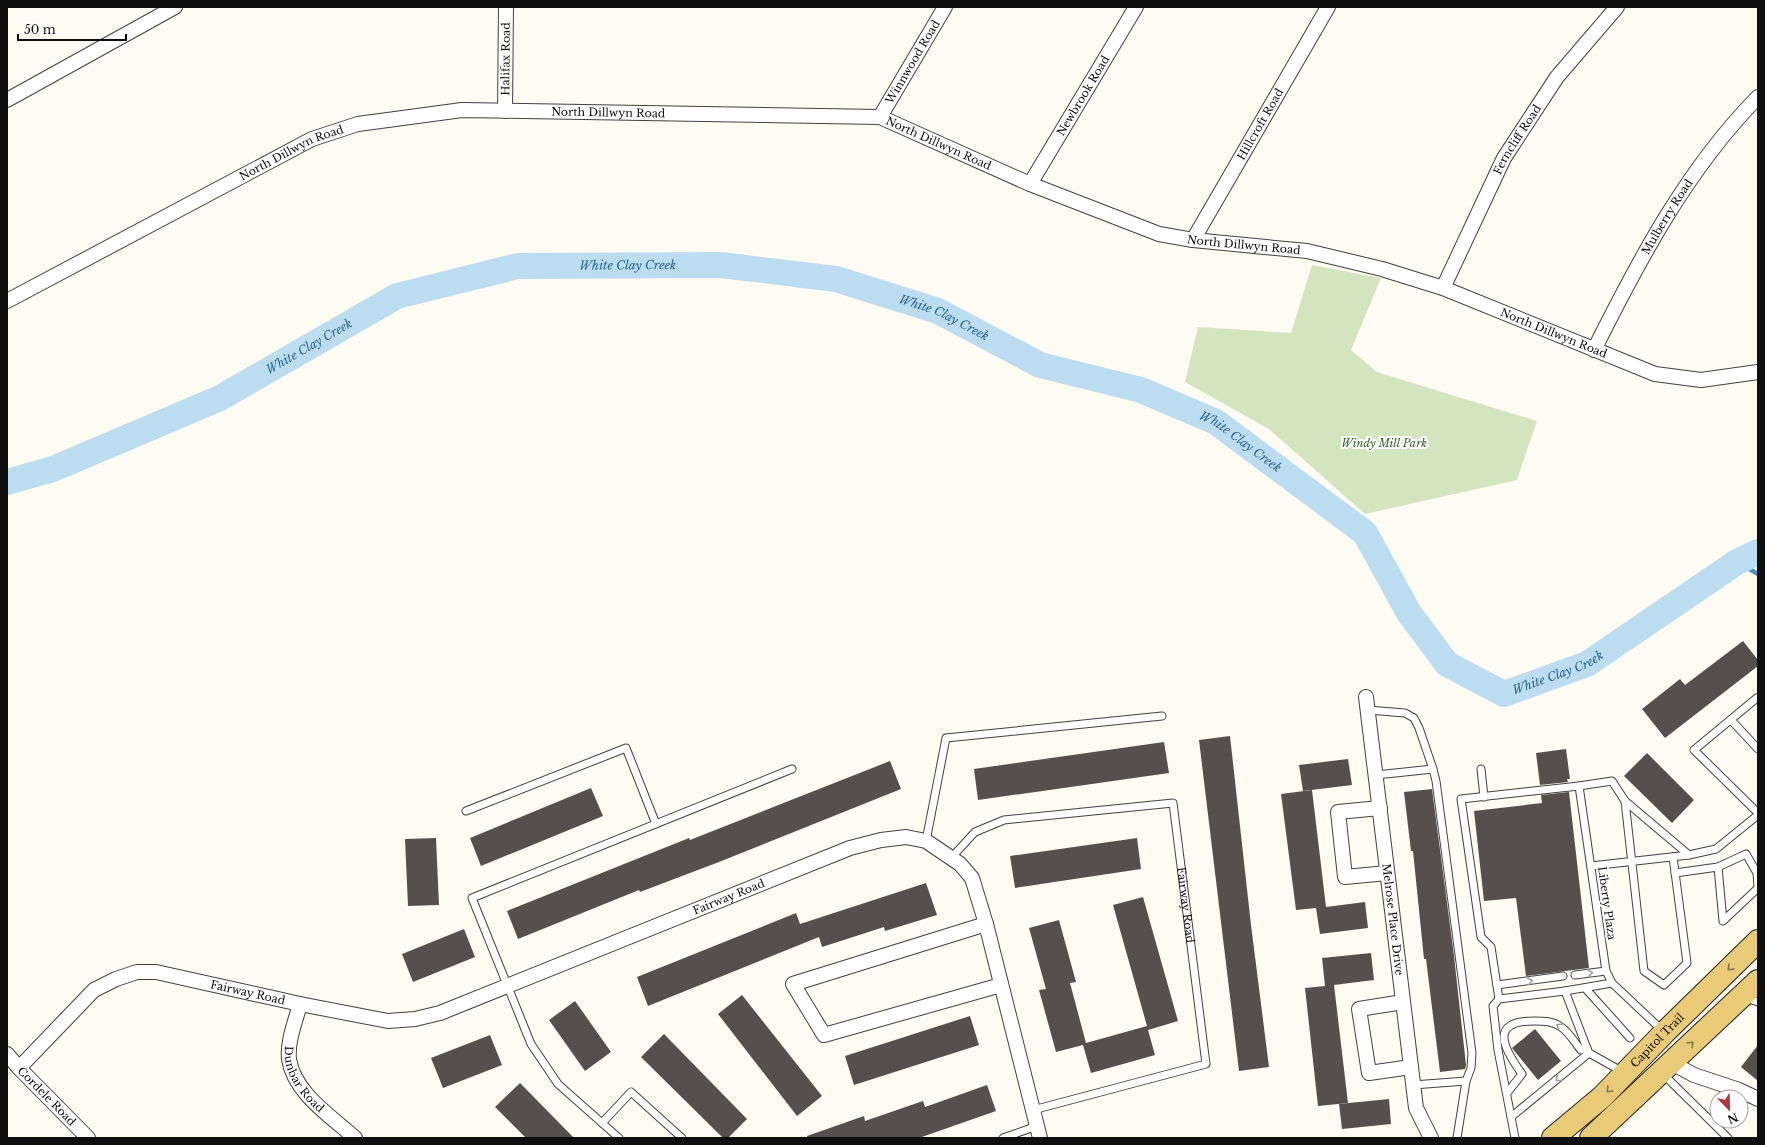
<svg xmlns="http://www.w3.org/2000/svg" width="1765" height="1145" font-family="'Libre Baskerville',serif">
	<rect width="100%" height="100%" fill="#fdfbf2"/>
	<polygon fill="#d3e5be" points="1312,265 1381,278 1351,350 1377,372 1537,421 1517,480 1365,514 1269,429 1185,382 1198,327 1291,333"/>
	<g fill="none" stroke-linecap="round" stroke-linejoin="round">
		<polyline stroke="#4b93be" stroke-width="4.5" points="1737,562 1758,574"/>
		<path stroke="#bcddef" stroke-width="26" id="s1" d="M7 482 53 469 220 398 397 296 518 266 721 265 836 279 938 311 1040 365 1141 390 1216 422 1365 533 1409 613 1447 664 1504 694 1587 664 1737 562 1758 552"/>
	</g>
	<g fill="#56504c">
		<polygon points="1743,641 1758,660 1758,666 1665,738 1642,709 1680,679 1685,685"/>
		<polygon points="1230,736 1251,925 1269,1067 1239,1071 1199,740"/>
		<polygon points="1164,742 1169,773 978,800 974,769"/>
		<polygon points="1566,749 1570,779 1567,779 1568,782 1540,785 1536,753"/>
		<polygon points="1647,753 1694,800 1672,823 1624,776"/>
		<polygon points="1348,759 1352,785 1303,791 1299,765"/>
		<polygon points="890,761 901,789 719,862 640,892 639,890 518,939 507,911 689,838 690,840"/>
		<polygon points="591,788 603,816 481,866 470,838"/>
		<polygon points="1432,789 1454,956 1466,1065 1465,1069 1440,1072 1426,959 1424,959 1413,851 1411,851 1404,792"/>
		<polygon points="1312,790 1326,907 1365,902 1368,928 1320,934 1316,908 1296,910 1281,794"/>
		<polygon points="1569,792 1589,968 1526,976 1516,898 1484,901 1474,811 1542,803 1541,795"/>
		<polygon points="436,838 439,905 408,906 405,839"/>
		<polygon points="1137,838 1141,869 1015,888 1010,856"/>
		<polygon points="926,883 937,915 885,931 884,927 822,947 819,937 648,1006 637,977 796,913 800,924"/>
		<polygon points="1143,897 1178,1021 1148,1030 1155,1055 1091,1073 1083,1045 1056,1052 1039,990 1046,989 1029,928 1059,920 1076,982 1070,983 1086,1043 1147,1026 1113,905"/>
		<polygon points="464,929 475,957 413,982 402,954"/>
		<polygon points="1371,953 1374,980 1334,985 1348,1103 1318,1106 1305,988 1325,986 1322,958"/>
		<polygon points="742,995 822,1096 797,1116 718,1014"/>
		<polygon points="575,1001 611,1052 585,1071 549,1020"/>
		<polygon points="970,1016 979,1045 854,1085 845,1056"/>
		<polygon points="1535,1029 1561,1061 1538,1080 1512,1048"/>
		<polygon points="664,1034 747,1119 728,1138 723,1138 641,1057"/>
		<polygon points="490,1035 502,1065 443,1088 431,1058"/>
		<polygon points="1758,1045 1758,1081 1741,1067"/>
		<polygon points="520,1083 574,1138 526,1138 495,1107"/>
		<polygon points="987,1085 996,1111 919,1138 807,1138 807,1136 864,1116 865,1121 923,1101 925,1107"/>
		<polygon points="1389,1099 1391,1124 1342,1129 1339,1104"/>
	</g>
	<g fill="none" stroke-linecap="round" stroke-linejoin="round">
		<g stroke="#414141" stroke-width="9">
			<g id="service">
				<polyline points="1758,697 1694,750 1758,813"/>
				<polyline points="1368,710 1405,713 1414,718 1419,728 1433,769 1436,781 1472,1053 1471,1068 1466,1081 1457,1138"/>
				<polyline points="1731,720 1758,749"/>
				<polyline points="1481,769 1484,797"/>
				<polyline points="1376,775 1433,769"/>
				<polyline points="1625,801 1644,971 1664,985 1687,963 1673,857"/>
				<polyline points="466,811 626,748 656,824"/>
				<polyline points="926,841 946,738 1162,716"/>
				<path id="s2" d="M952 857 975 832 1004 820 1173 803 1206 1064 1033 1110"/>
				<polyline points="1591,866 1689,855"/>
				<polyline points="1718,867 1723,921 1758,888"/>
				<polyline points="1675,873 1718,867 1746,854 1757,873 1758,887"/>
				<polyline points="1575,975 1606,971"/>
				<polyline points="1497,985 1563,976"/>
				<polyline points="1585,988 1630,1038"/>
				<polyline points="1745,998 1758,1002"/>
				<polyline points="1499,999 1491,947 1481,937 1461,799 1579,786"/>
				<polyline points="1663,1031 1612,983 1606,971 1579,786 1612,781 1625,801 1689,855 1716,849 1758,815"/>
				<polyline points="1588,1051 1565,991 1612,983"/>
				<polyline points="1663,1074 1728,1138"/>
				<polyline points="1413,1085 1466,1081"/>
				<path d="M1507 1093 1522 1074C1504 1049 1488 1021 1534 1021 1544 1021 1553 1021 1561 1027 1569 1032 1575 1043 1581 1050L1587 1048"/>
				<polyline points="1511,1117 1498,1050 1493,1006 1499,999 1565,991"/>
				<polyline points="602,1123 631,1092 682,1138"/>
				<polyline points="619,1138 558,1084 531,1044 472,898 792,769"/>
				<polyline points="1003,1138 1037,1126"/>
				<polyline points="1515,1138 1511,1117 1589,1053 1623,1072"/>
			</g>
		</g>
		<g stroke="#414141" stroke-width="16">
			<g id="minor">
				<polyline points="7,100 175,7"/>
				<path id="s3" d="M505 111 506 7"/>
				<path id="s4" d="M880 117 945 7"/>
				<path id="s5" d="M1030 184 1136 7"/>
				<path id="s6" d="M1193 240 1328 7"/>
				<path id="s7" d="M1443 288 1504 158 1557 77 1617 7"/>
				<path id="s8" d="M7 301 312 139 358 124 462 110 880 117 1030 184 1159 234 1193 240 1307 251 1382 269 1443 288 1655 374 1701 380 1758 372"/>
				<path id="s9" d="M1594 350C1639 260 1687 169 1758 97"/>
				<path id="s10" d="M1366 697 1416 1108 1431 1138"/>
				<polyline points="1380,808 1338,812 1345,877 1387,873"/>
				<polyline points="986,924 793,984 824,1035 1001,985"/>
				<polyline points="1403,1002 1359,1009 1369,1073 1411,1067"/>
				<path id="s11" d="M300 1004C296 1020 287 1041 289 1059 294 1093 331 1116 355 1138"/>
				<path id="s12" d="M7 1054 19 1068 88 1138"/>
				<polyline points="1672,1063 1694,1075 1739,1090 1758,1099"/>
				<path id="s13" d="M19 1068 94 990 116 979 137 972H156L300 1004 388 1021 415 1019 440 1013 850 848 881 840 906 837 926 841 960 864 972 878 986 924 1040 1138"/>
			</g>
		</g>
		<g stroke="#1f1f1f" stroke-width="24">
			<g id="primary">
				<path id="s14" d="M1553 1138 1602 1097 1665 1032 1758 941"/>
				<polyline points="1591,1138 1758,981"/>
			</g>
		</g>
		<use href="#service" stroke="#fff" stroke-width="7"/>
		<use href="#minor" stroke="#fff" stroke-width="14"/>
		<use href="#primary" stroke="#e9ca76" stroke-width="22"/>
	</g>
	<defs><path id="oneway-chevron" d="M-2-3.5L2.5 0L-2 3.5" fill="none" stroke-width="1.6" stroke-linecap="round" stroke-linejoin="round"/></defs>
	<g stroke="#867547">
		<use href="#oneway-chevron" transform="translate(1730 968) rotate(136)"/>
		<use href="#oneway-chevron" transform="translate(1691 1044) rotate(-44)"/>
		<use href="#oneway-chevron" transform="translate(1609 1090) rotate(134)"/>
	</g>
	<g stroke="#9f9f9f">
		<use href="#oneway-chevron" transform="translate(1590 973) rotate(-8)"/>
		<use href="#oneway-chevron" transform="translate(1530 981) rotate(-7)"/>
		<use href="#oneway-chevron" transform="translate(1559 1026) rotate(-149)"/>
		<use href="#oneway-chevron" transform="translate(1558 1079) rotate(141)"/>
	</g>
	<g text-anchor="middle" stroke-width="4" stroke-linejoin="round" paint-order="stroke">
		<g font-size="11" fill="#0e0e0e" stroke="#fff">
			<text dy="4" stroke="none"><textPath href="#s3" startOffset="52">Halifax Road</textPath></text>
			<text dy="4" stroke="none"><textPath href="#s4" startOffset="64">Winnwood Road</textPath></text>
			<text dy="4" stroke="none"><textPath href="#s5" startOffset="103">Newbrook Road</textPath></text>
			<text dy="4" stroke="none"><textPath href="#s8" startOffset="645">North Dillwyn Road</textPath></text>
			<text dy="4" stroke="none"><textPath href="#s6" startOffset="134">Hillcroft Road</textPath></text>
			<text dy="4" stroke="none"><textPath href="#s7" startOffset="166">Ferncliff Road</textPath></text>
			<text dy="4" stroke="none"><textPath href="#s8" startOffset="981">North Dillwyn Road</textPath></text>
			<text dy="4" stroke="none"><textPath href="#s8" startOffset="321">North Dillwyn Road</textPath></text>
			<text dy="4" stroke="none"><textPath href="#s9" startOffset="152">Mulberry Road</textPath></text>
			<text dy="4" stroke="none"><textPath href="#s8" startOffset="1305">North Dillwyn Road</textPath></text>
			<text dy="4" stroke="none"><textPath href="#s8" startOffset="1629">North Dillwyn Road</textPath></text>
			<text dy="4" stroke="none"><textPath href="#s13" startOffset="775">Fairway Road</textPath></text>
			<text transform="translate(1607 903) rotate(82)" y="4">Liberty Plaza</text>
			<text dy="4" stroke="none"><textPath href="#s2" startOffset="338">Fairway Road</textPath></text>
			<text dy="4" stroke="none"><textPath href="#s10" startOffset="224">Melrose Place Drive</textPath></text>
			<text dy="4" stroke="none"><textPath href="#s13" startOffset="268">Fairway Road</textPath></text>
			<text dy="4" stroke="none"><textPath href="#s14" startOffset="143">Capitol Trail</textPath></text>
			<text dy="4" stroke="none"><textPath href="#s11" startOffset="81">Dunbar Road</textPath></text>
			<text dy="4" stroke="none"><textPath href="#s12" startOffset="58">Cordele Road</textPath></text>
		</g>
		<g font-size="11" font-style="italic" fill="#335f26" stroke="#fff">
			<text x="1384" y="447">Windy Mill Park</text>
		</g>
		<g font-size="12" font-style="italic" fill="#266692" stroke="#fff">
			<text dy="4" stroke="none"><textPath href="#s1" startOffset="668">White Clay Creek</textPath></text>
			<text dy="4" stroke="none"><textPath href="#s1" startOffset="992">White Clay Creek</textPath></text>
			<text dy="4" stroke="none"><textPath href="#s1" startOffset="332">White Clay Creek</textPath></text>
			<text dy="4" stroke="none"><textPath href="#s1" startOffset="1316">White Clay Creek</textPath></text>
			<text dy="4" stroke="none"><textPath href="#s1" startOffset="1748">White Clay Creek</textPath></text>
		</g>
	</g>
	<rect width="1765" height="1145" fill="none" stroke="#0e0e0e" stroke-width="16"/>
	<g transform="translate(1729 1109) rotate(157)"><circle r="19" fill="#ffffff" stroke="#9f9f9f"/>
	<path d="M0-3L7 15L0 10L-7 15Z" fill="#af363f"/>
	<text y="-6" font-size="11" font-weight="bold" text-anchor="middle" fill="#0e0e0e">N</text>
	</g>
	<path d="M18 34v6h108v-6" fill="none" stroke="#0e0e0e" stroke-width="2"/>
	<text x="24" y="34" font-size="12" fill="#0e0e0e" stroke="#ffffff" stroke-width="3" paint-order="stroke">50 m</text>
</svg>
